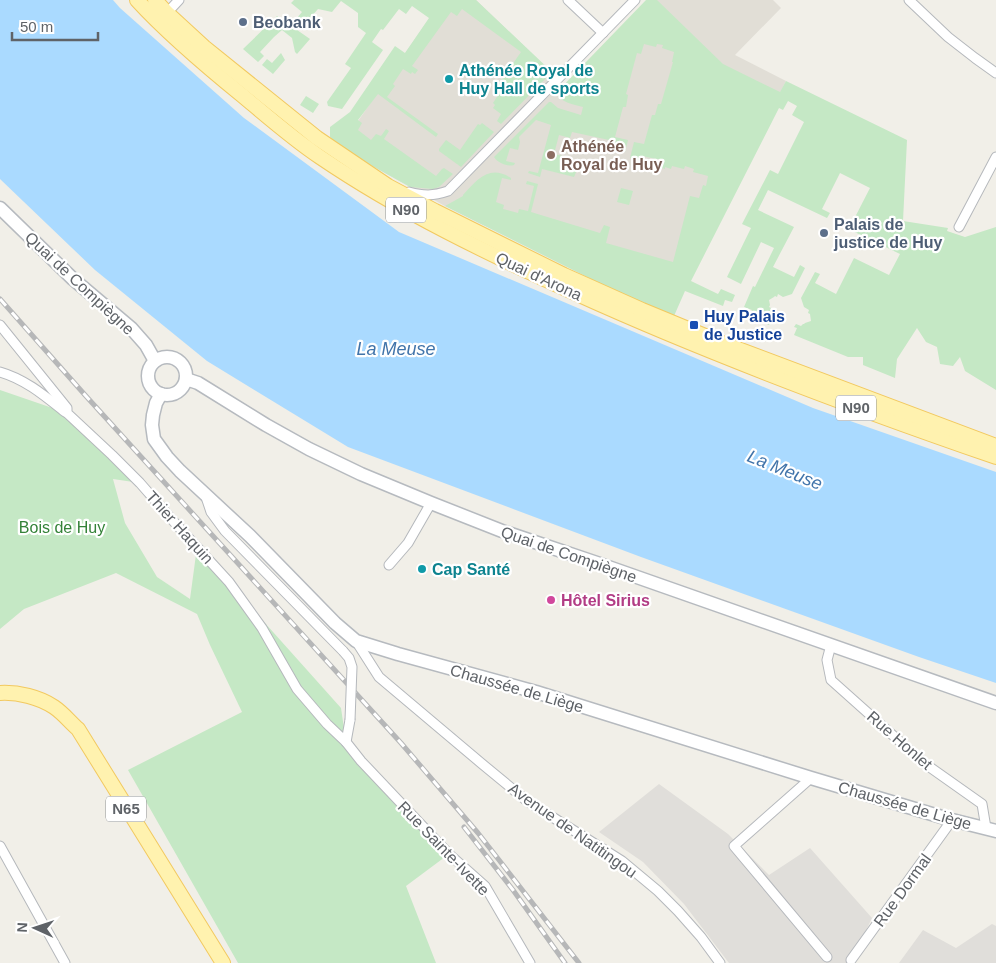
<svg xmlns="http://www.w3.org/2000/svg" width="996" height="963" font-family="Arial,sans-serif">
	<rect width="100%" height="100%" fill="#f1efe8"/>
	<g fill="#e0deda">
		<polygon points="659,784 728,834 769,875 810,848 872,918 850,963 729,963 684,904 643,862 599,832"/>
		<polygon points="992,924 996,926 996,963 899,963 923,930 956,948"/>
	</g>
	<polygon fill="#e1ded6" points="442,0 476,0 566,86 651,0 773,0 781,8 735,55 786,81 673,309 479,223 445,206 367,163 340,147"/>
	<g fill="#c5e8c5">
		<polygon points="294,0 476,0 552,72 501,124 497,121 501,114 493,108 495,105 493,103 502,89 497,86 521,52 462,9 457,16 451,12 412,66 418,70 415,74 412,72 411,74 403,69 393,84 395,86 387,97 438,134 436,137 378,94 358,120 362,123 358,130 371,140 376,134 381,136 386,129 389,131 384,139 436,176 442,169 444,168 453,174 439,187 433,189 410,187 367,163 340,147 330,137 330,127 350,112 395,46 405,53 429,18 412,6 406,14 399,9 383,30 381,29 372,42 383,50 342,109 328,106 327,102 351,68 345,64 366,33 358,27 358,13 341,1 332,12 318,9 304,25 296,19 302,12 291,3"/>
		<path d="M646 0H657L723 64 780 92 786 81 907 140 903 221 948 228 947 231 965 237 996 227V390L965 371 960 357 953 366 940 364 937 347 926 342 917 328 897 359 895 378 863 365V357H848L794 335 797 328 794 327 796 324 801 326 803 324H804L805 323 811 321 810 314 808 313 809 310 804 307 801 298 815 272 820 274 815 283 836 294 854 258 889 275 900 254 840 225 843 220 852 223 870 188 840 173 822 209 830 213 827 218 768 190 758 210 794 227 773 267 794 277 800 265 805 268 792 294 783 297 778 294 777 297 775 296 774 297 769 300 770 305 769 307 771 308 770 311 775 313V319L771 318 769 325 749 317 752 310 744 307 753 286 755 287 774 248 761 242 741 284 727 277 751 228 742 224 770 170 778 174 804 122 792 115 797 106 788 101 783 110 779 108 691 281 718 294 721 289 735 295 732 302 725 300 723 306 685 291 674 316 670 313 661 314 445 206 463 196V195C477 180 489 164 511 178V180L502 178 496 202 504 205 503 209 518 213 519 209 528 211 534 186 526 184 527 181 538 184 531 212 600 233 604 225 610 227 606 243 673 262 690 196 699 198 703 185 706 186 708 176 693 172 694 169 685 166 684 169 672 166 671 169 665 167V169L659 167 661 160 642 156 641 161 630 158 634 142 644 144 652 115H655L658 104H661L673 62H672L674 52 662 48 663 45 657 44 656 47 644 44 641 54 637 53 626 94 628 95 626 107H623L615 137 628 140 625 152 607 149 609 140 572 132 570 138 559 135 554 154 563 156 561 166 577 170 574 177 542 169 540 177 528 173 529 171 538 173 551 125 536 120 519 137 520 142 518 150 510 148 506 161 515 163 514 165C507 167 498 163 494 157L549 102H551L558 108 581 115 583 107C572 104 563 103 556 94L557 92Z"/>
		<polygon points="277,16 310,39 297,54 295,52 292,38 282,30 274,37 260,52 264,56 258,62 243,49"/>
		<polygon points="281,53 285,60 273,74 262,65 267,59 272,63"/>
		<polygon points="306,96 319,104 313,113 300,105"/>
		<polygon points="482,123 494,132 461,167 439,151 439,149 446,140 460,150 478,124 480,125"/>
		<polygon points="621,188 633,191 629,205 617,202"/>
		<polygon points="0,390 67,413 140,483 113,479 125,523 157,577 190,599 197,547 341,708 346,742 449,854 406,886 436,963 238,963 128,770 242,712 210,645 197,614 116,573 24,609 0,629"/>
	</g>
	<polygon fill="#aadaff" points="0,0 113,0 120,8 244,118 399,232 813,408 996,472 996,683 919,657 641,557 348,447 207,361 95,270 0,179"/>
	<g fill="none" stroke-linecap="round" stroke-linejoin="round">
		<g stroke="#b5b8bc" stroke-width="11">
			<g id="street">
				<polyline points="568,0 603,33"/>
				<polyline points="909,0 948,37 975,58 996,73"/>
				<polyline points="164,16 179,0"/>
				<path d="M409 192C424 196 433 196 448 191L635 0"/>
				<polyline points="959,227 996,157"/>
				<polyline points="0,325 67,408 67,413 112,455 140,483 175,523 229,582 262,628 297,689 327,724 346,742 361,761 449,854 485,886 530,963"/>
				<path d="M0 372C25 379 45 396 65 412"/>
				<polyline points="206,497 211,512 225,531 343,651"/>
				<polyline points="389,565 408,543 431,503"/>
				<polyline points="356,641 379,677 481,763 527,801 622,861 658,891 678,911 701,937 720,963"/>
				<polyline points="831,645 827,660 831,680 924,763 982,804 986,828"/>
				<polyline points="346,742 350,720"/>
				<polyline points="811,778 734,846 827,957"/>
				<polyline points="0,846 65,963"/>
				<polyline points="851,960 952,820"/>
			</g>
		</g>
		<g stroke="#b6babf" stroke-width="15">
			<g id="secondary">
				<polyline points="0,208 73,279 131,328 146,345 155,361"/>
				<circle cx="167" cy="376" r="19"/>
				<polyline points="186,379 198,383 266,425 309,449 361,474 431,503 502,531 597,563 996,703"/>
				<polyline points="161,394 156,403 153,415 152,425 154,439 167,457 180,471 250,536 335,623 356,641 398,654 536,692 811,778 952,820 996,831"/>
			</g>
		</g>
		<g stroke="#f2c960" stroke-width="16">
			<g id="primary">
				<path d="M137 0C169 35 206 66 243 96 268 117 293 139 320 157 401 212 489 254 577 294 714 356 854 408 996 457"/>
				<polyline points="155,0 167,13 204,47 317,138 388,186 435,211 564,275 642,310 722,343 996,446"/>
				<path d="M0 693C18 692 39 697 54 707 63 713 70 722 78 729L223 963"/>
			</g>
		</g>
		<use href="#street" stroke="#fff" stroke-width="9"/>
		<use href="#secondary" stroke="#fff" stroke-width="12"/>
		<use href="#primary" stroke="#fff2af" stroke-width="14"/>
		<g stroke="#b6b7b8" stroke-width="5">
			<g id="rail">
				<polyline points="0,299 85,395 401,743 478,833 579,963"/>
				<polyline points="464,827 513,890 565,963"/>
			</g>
		</g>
		<use href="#rail" stroke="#fff" stroke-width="3" stroke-dasharray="9" stroke-linecap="butt"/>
		<g stroke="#b5b8bc" stroke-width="11" stroke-linecap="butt">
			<polyline id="street-bridge" points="343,651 349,658 352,667 350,720"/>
		</g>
		<use href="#street-bridge" stroke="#fff" stroke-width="9"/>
	</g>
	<g fill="#5c6f8a" stroke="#fff" stroke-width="2">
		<circle cx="243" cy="22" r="5"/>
		<circle cx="824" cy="233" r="5"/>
	</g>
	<g fill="#0f9aa8" stroke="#fff" stroke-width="2">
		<circle cx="449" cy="79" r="5"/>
		<circle cx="422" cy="569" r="5"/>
	</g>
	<circle fill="#8d6e63" stroke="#fff" stroke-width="2" cx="551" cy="155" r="5"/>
	<rect fill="#1a4fb4" stroke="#fff" stroke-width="2" x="689" y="320" width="10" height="10" rx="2.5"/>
	<circle fill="#d1479c" stroke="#fff" stroke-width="2" cx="551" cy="600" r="5"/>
	<g text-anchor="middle" stroke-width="4.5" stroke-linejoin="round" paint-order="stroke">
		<g fill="#fff" stroke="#8f9295" stroke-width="1">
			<rect x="386" y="197.5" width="40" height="25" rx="4"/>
			<rect x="836" y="395.5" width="40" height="25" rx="4"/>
			<rect x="106" y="796.5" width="40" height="25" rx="4"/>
		</g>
		<g font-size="15" font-weight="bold" fill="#5f6368">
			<text x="406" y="215">N90</text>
			<text x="856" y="413">N90</text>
			<text x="126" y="814">N65</text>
		</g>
		<g font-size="16" font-weight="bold" fill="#4e5e75" stroke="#fff" text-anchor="start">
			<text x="253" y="28">Beobank</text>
			<text x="834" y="230">Palais de<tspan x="834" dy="18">justice de Huy</tspan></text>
		</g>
		<g font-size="16" font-weight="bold" fill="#0d838f" stroke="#fff" text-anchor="start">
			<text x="459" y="76">Athénée Royal de<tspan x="459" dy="18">Huy Hall de sports</tspan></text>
			<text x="432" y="575">Cap Santé</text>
		</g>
		<g font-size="16" font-weight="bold" fill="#785e54" stroke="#fff" text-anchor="start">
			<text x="561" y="152">Athénée<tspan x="561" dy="18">Royal de Huy</tspan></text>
		</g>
		<g font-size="16" fill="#5f6368" stroke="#fff">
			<text transform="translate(539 276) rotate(25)" y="6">Quai d'Arona</text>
			<text transform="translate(80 283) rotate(43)" y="6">Quai de Compiègne</text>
			<text transform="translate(180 527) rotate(48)" y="6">Thier Haquin</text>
			<text transform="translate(569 554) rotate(19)" y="6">Quai de Compiègne</text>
			<text transform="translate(517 688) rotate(16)" y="6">Chaussée de Liège</text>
			<text transform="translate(900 740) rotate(41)" y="6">Rue Honlet</text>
			<text transform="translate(905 805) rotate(16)" y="6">Chaussée de Liège</text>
			<text transform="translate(573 830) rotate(35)" y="6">Avenue de Natitingou</text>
			<text transform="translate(444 848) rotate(46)" y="6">Rue Sainte-Ivette</text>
			<text transform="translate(902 890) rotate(-54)" y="6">Rue Dormal</text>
		</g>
		<g font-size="16" font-weight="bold" fill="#164399" stroke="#fff" text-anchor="start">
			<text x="704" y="322">Huy Palais<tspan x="704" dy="18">de Justice</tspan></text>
		</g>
		<g font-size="16" fill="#348238" stroke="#fff">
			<text x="62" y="533">Bois de Huy</text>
		</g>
		<g font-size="16" font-weight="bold" fill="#b23c85" stroke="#fff" text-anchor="start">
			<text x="561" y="606">Hôtel Sirius</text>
		</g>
		<g font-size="18" font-style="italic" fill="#4174aa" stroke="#fff">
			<text x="396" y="355">La Meuse</text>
			<text transform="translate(785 470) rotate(22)" y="6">La Meuse</text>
		</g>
	</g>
	<g transform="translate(35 928) rotate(273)" stroke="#ffffff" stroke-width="4" paint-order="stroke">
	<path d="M0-4L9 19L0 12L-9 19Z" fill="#5f6368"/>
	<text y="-8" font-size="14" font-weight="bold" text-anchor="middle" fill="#5f6368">N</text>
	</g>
	<path d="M12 32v8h86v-8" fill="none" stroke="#5f6368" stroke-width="2.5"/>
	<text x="20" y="32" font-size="15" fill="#5f6368" stroke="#ffffff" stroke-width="4" paint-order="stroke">50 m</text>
</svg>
